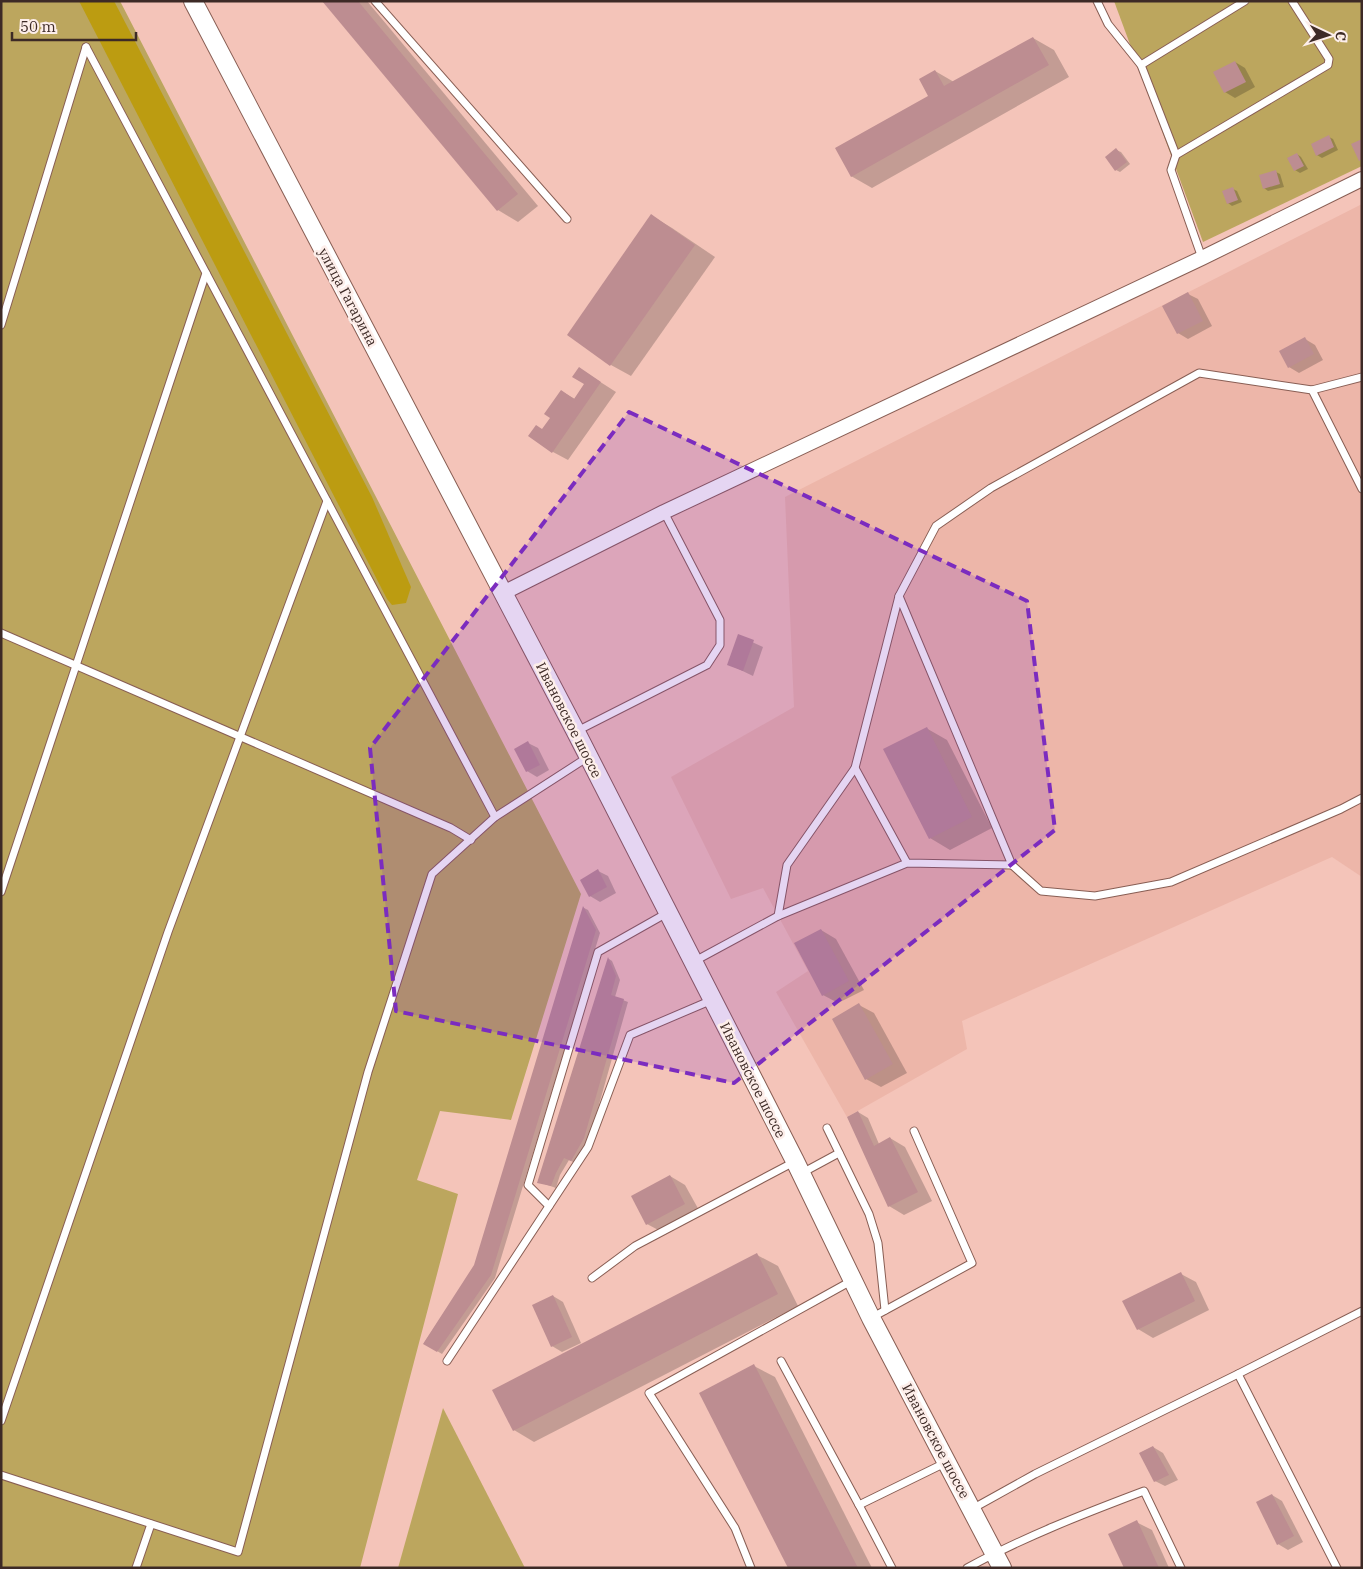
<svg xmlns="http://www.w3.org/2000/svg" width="1363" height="1569" font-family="'IBM Plex Serif',serif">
	<rect width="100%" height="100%" fill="#f4c4b9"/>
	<polygon fill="#edb6a9" points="1362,204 1362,877 1332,857 962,1021 967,1049 847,1117 776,992 808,971 763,888 731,899 671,777 794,707 785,497"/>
	<g fill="#bca65e">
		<polygon points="1,1 120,1 581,894 511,1120 440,1111 417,1180 458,1194 360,1568 1,1568"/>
		<polygon points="1114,1 1362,1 1362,166 1203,242"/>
		<polygon points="443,1408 525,1568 398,1568"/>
	</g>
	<polygon fill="#bc9c11" points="79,1 114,1 372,497 411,587 406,603 392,605 387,599"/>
	<g fill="#0003">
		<polygon points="323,1 367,1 538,206 518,222 498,210"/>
		<polygon points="1033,38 1054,50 1069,77 872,188 851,176 930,96 935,71 954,82"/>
		<polygon points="1235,62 1245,68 1255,87 1235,98 1225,92"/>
		<polygon points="1329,137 1333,139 1338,150 1322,158 1317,155"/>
		<polygon points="1116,150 1121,152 1130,164 1120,172 1116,170"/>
		<polygon points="1297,154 1301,157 1308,169 1300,173 1295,170"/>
		<polygon points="1276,172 1280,174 1284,187 1268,191 1264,188"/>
		<polygon points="1233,189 1237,191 1242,202 1232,206 1228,203"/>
		<polygon points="652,216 672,228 715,257 631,376 611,365 569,335"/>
		<polygon points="1188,294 1198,299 1212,326 1188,339 1178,333"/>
		<polygon points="1305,339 1315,345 1323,360 1299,373 1289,367"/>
		<polygon points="580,369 616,392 568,460 553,452 552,418 561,391 575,399 586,384"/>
		<polygon points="739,636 763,647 753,676 728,664"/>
		<polygon points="926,728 947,740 992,828 950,850 930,838"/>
		<polygon points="528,743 538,748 549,770 537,777 527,771"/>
		<polygon points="598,871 608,876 616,893 600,902 590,896"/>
		<polygon points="584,908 588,910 600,933 495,1278 442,1354 424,1343 475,1266"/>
		<polygon points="821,930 836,939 864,990 838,1003 823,995"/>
		<polygon points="609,959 612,961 620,980 615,997 628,1002 589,1140 575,1163 569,1160 560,1175 556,1188 539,1182"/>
		<polygon points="859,1005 874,1013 907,1073 881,1087 866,1079"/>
		<polygon points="858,1112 868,1118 879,1144 890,1138 905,1147 932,1201 904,1215 889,1206"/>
		<polygon points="670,1176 685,1185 700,1212 662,1232 647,1224"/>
		<polygon points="757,1255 778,1266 798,1306 534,1442 514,1430"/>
		<polygon points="1181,1274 1196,1282 1209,1310 1153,1338 1138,1329"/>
		<polygon points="553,1296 563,1302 581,1343 562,1352 552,1346"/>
		<polygon points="754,1366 775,1377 872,1568 790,1568"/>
		<polygon points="1153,1447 1163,1453 1178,1480 1165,1486 1155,1481"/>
		<polygon points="1272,1495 1282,1501 1303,1542 1288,1550 1278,1544"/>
		<polygon points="1136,1522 1152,1530 1169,1568 1125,1568"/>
	</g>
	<g fill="#bd8d91">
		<polygon points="322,1 358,1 518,194 497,211"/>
		<polygon points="1033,37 1049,65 851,177 835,148 928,96 919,79 935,70 944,86"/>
		<polygon points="1235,61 1246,82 1224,93 1213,72"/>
		<polygon points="1329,135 1334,147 1316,156 1311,144"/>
		<polygon points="1362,139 1362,159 1359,161 1351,144"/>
		<polygon points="1116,148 1127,162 1115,171 1105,157"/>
		<polygon points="1297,153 1304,166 1294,171 1287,158"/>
		<polygon points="1276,170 1280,184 1263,189 1259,175"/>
		<polygon points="1233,187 1238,200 1227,204 1222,191"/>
		<polygon points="651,214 695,245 610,366 567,335"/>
		<polygon points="1188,292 1203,321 1177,334 1162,306"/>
		<polygon points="1305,337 1314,354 1288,368 1279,351"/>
		<polygon points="579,367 601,382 552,453 528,436 536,425 542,429 550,418 544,414 561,390 574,399 584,384 572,377"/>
		<polygon points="738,634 754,640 743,671 727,665"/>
		<polygon points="927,727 972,817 929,839 883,749"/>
		<polygon points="528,741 540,765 526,772 514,749"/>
		<polygon points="598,869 607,887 589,897 580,880"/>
		<polygon points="583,906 596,930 491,1275 437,1352 423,1344 474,1265"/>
		<polygon points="821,929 849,981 822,996 794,943"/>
		<polygon points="608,957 616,976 611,995 624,999 584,1138 571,1161 564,1158 556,1173 551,1186 537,1183"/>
		<polygon points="859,1003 893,1064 865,1080 832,1019"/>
		<polygon points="858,1111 874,1146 890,1137 918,1192 888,1207 847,1117"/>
		<polygon points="670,1175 685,1204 646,1225 631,1196"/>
		<polygon points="757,1253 778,1294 513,1431 492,1390"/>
		<polygon points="1181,1272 1195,1301 1137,1330 1122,1301"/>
		<polygon points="553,1295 572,1337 551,1347 532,1305"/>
		<polygon points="754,1364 858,1568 788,1568 699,1393"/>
		<polygon points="1153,1446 1169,1475 1154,1482 1139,1453"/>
		<polygon points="1272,1494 1294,1536 1277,1545 1256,1502"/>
		<polygon points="1137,1520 1159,1568 1124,1568 1108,1534"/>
	</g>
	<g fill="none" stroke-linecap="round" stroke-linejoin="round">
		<g stroke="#885e54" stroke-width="9">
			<g id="service">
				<polyline points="375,1 567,219"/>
				<polyline points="1097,1 1108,24 1141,65 1176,155 1171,170 1202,258"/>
				<polyline points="86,47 495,817"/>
				<polyline points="1141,65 1245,1"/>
				<polyline points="1176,155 1328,65 1329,59 1292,1"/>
				<polyline points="1,325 86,47"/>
				<polyline points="1312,390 1362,377"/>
				<polyline points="899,596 936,526 991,488 1199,373 1312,390 1362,489"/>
				<polyline points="1,633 451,828 471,840"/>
				<polyline points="577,731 707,665 720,645 720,620 664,512"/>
				<polyline points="1012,865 1041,891 1095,896 1171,882 1341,809 1362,798"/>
				<polyline points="1,892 206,273"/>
				<polyline points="778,916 787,865 855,768"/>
				<polyline points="693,962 778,916 907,863 1012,865 899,596 855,768 907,863"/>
				<polyline points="827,1128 869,1214 878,1243 885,1310"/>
				<polyline points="802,1173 839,1153"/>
				<polyline points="549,1206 528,1185 598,952 667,913"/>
				<polyline points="592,1278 635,1246 794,1162"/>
				<polyline points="871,1318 972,1263 914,1131"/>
				<polyline points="447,1361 588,1147 630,1035 712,1000"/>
				<polyline points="781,1361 859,1505"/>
				<polyline points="1238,1374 1337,1568"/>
				<polyline points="1,1421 168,932 327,501"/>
				<polyline points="1,1475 238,1552 368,1072 432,874 495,817 588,757"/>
				<polyline points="972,1509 1035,1474 1238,1374 1362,1311"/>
				<polyline points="136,1568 151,1524"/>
				<polyline points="751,1568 735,1528 649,1393 853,1280"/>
				<polyline points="892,1568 859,1505 947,1462"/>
				<path d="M967 1568C1024 1537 1083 1514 1144 1491L1181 1568"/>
			</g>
		</g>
		<g stroke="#885e54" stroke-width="16">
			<polyline id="minor" points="503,593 664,512 1202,258 1362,179"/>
		</g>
		<g stroke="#885e54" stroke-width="20">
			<polyline id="tertiary" points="193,1 576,732 795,1161 871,1318 1002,1568"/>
		</g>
		<use href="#service" stroke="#fff" stroke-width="7"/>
		<use href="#minor" stroke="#fff" stroke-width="14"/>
		<use href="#tertiary" stroke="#fff" stroke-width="18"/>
	</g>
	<path fill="#7b2cbf" fill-opacity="0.2" stroke="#7b2cbf" stroke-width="4" stroke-dasharray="10 6" stroke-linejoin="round" d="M629 412 1027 601 1055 830 734 1083 396 1011 370 748Z"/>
	<g text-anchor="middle" stroke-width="5" stroke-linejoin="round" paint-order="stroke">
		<g font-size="14" fill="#3d2a26" stroke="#fdeeea">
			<text transform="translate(348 297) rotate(62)" y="5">улица Гагарина</text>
			<text transform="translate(569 720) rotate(63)" y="5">Ивановское шоссе</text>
			<text transform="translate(753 1080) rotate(63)" y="5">Ивановское шоссе</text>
			<text transform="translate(936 1441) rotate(62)" y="5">Ивановское шоссе</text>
		</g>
	</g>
	<rect width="1363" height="1569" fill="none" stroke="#3d2a26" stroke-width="5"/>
	<g transform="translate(1328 35) rotate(94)" stroke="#fdeeea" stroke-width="4" paint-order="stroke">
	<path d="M0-4L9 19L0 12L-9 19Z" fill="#3d2a26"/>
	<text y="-8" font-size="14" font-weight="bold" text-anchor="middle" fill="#3d2a26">С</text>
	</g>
	<path d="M12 32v8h124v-8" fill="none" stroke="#3d2a26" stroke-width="2.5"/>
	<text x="20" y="32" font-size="15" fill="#3d2a26" stroke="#fdeeea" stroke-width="4" paint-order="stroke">50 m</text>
</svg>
